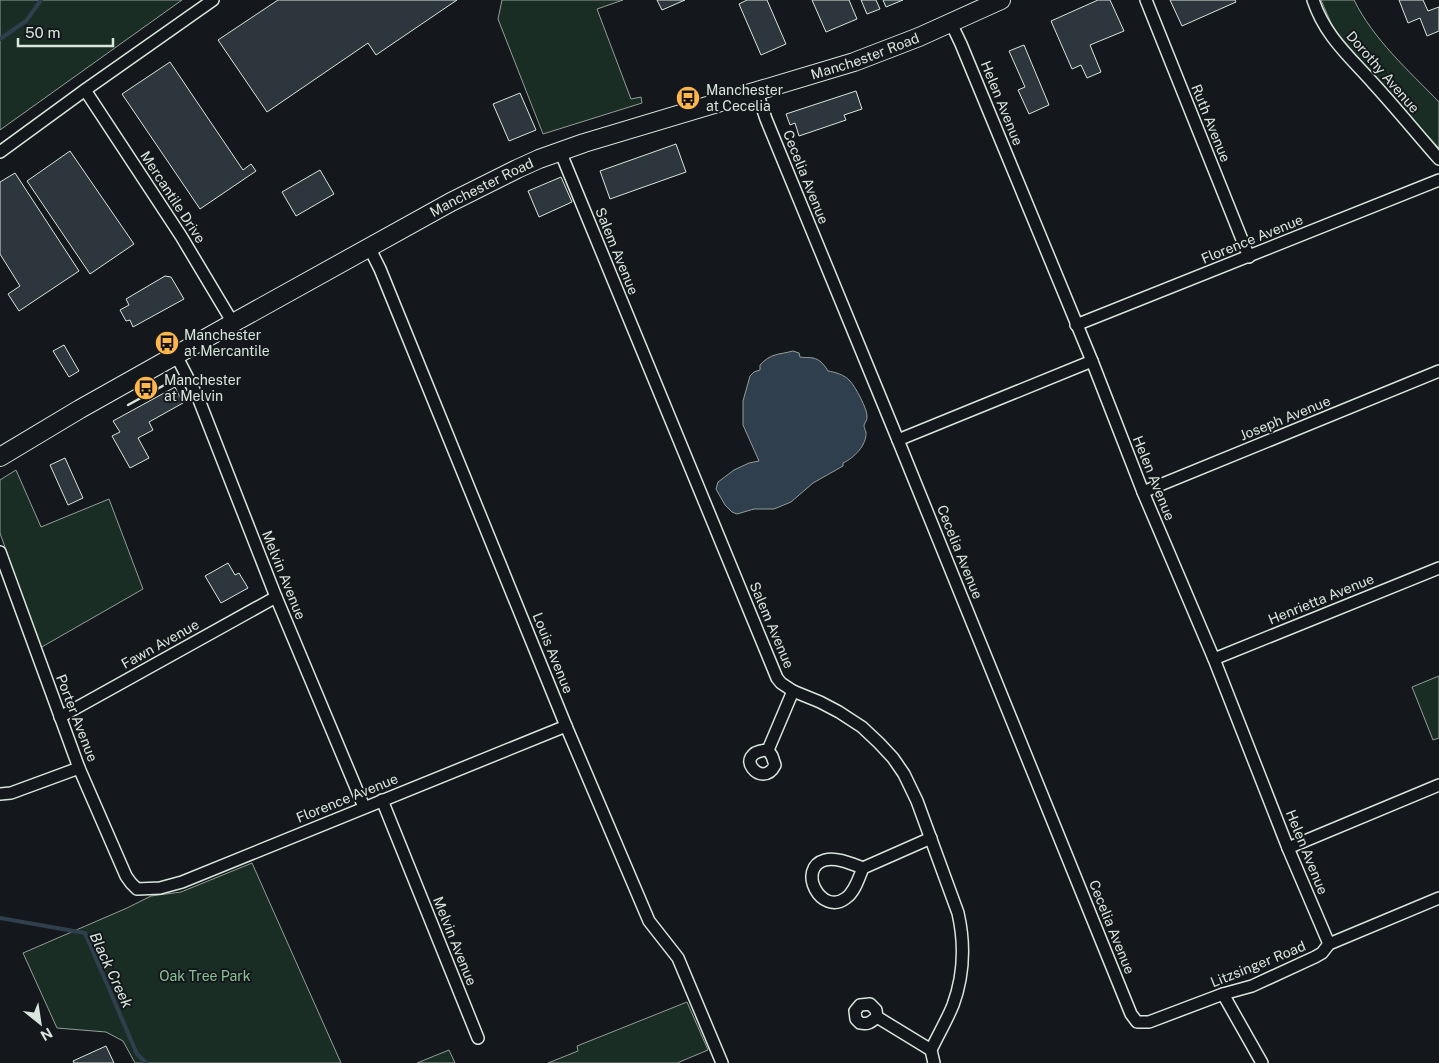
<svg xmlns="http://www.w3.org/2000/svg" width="1439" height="1063" font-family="'Public Sans',sans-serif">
	<rect width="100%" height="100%" fill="#14181c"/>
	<g fill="#1a2d24" stroke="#939e99">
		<polygon points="0,0 182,0 0,130"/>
		<polygon points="502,0 623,0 597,9 631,99 641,97 642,103 543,134 498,19"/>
		<path d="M1321 0H1354C1374 40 1408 70 1439 102V148L1383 89 1340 39 1331 23Z"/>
		<polygon points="16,470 41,527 109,499 143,589 40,648 0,533 0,480"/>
		<polygon points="1439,676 1439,738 1433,740 1412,687"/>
		<polygon points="252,863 341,1063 135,1063 123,1041 106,1032 57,1028 23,953 127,908 151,896 181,892"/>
		<polygon points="687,1002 708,1050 677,1063 548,1063 578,1051 577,1046"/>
		<polygon points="449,1050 455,1063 417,1063"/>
	</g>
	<path fill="#2f3f4d" stroke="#939e99" d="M793 351 799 353 800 357C805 358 808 357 813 358 820 359 825 366 828 371 835 372 845 375 850 381 855 386 868 410 867 417 867 421 865 422 864 425 864 427 865 430 866 432 867 445 854 458 843 463V466L813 483 791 502 774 509H754L737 514 732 512 725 505 716 489 718 482 734 470 749 463 759 461 743 425V401L750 376 754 372 760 370V365C771 353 778 355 793 351Z"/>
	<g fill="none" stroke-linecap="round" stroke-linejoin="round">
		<g stroke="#2f3f4d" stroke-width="4">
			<polyline points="0,39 26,21 41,0"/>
			<polyline points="0,918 85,933 137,1054 146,1063"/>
		</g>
	</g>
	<g fill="#2c363c" stroke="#d8e6dc">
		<polygon points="278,0 457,0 376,55 368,43 267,112 218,40"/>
		<polygon points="657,0 685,0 662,10"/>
		<polygon points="747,0 767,0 786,44 761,55 739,4"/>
		<polygon points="812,0 849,0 857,19 826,32"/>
		<polygon points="861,0 876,0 880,9 867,14"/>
		<polygon points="883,0 903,0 886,7"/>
		<polygon points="1098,0 1110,0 1124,31 1090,45 1101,72 1087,78 1081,65 1072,69 1051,21"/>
		<polygon points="1170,0 1235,0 1236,2 1182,26"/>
		<polygon points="1399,0 1423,0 1428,11 1439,7 1439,31 1427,36 1420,18 1408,23"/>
		<polygon points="1024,45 1049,105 1029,114 1018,90 1025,87 1009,51"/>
		<polygon points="170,62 243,170 251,164 256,171 200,209 122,94"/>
		<polygon points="856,91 862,109 844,115 846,120 799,136 795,123 790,125 786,114"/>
		<polygon points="520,93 536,130 509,141 493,104"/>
		<polygon points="676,144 686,172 610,199 600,171"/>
		<polygon points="70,151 134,244 90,274 27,181"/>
		<polygon points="320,170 334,194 296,216 282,192"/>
		<polygon points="15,173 79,271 19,311 8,294 20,286 0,254 0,182"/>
		<polygon points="561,177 572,202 539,217 528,191"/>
		<polygon points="165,276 171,277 184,299 133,327 130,320 126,321 120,310 129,305 126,299"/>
		<polygon points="64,345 79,371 69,377 53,351"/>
		<polygon points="175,387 183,403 149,422 153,430 138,438 149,458 130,468 112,436 120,432 113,421"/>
		<polygon points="65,458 83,498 68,505 50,465"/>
		<polygon points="228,563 235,575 239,573 248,588 221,603 205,576"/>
		<polygon points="106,1046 114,1063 74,1063 73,1061"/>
	</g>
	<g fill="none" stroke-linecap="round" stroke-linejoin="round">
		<g stroke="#d8e6dc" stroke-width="14">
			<g id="street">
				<polyline points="1146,0 1249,257"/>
				<path d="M1313 0C1325 36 1349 56 1373 83 1396 108 1417 134 1439 159"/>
				<polyline points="951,23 961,44 1092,361 1143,492 1214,659 1288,848 1329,944"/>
				<polyline points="85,90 181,236 233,323"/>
				<polyline points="757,92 766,119 898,440 1131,1014 1137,1022 1149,1022 1223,994 1252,986 1315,957 1322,953 1329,944 1439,898"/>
				<path d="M560 151 777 678 781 683 793 691 820 702 839 712 862 727 879 743 893 758 904 774 917 801 958 913C965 944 964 975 953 1005 947 1020 938 1035 931 1050L934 1063"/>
				<polyline points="0,152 85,90 213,0"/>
				<polyline points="369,247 380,269 566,726 649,921 678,958 722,1063"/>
				<polyline points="1076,325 1439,180"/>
				<polyline points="176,355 199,400 276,597 364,807"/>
				<polyline points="898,440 1092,361"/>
				<polyline points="1143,492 1439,371"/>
				<polyline points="0,552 79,768 126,876 131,883 137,889 160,888 182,882 566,726"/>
				<polyline points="1214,659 1439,568"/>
				<polyline points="60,717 276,597"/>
				<path d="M768 750 772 756 775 765C762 791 730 752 768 750L793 691"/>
				<polyline points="0,794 11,793 79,768"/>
				<polyline points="382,800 478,1038"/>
				<polyline points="1288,848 1439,785"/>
				<path d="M863 868C852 864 837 857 825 860 796 868 821 917 846 898 855 892 859 877 863 868L931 838"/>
				<polyline points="1223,994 1262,1063"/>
				<path d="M877 1017 876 1010 870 1004 860 1005 855 1011 856 1019 860 1023C868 1025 871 1022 877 1017L931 1050"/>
			</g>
		</g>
		<g stroke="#d8e6dc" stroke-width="20">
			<g id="primary">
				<path id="s1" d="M0 457 80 409 233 323 451 202 517 169 539 159 584 143 854 62 919 37 1001 0"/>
			</g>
		</g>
		<use href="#street" stroke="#14181c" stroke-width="11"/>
		<use href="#primary" stroke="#14181c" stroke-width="18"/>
		<polyline stroke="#d8e6dc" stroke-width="2.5" points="128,405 179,377"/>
	</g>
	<defs>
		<g id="bus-disc" transform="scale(1.25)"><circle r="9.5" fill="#ffb74d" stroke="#14181c"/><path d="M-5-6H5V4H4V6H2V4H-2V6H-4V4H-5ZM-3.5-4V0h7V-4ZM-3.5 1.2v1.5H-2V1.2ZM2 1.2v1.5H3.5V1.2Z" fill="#111"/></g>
	</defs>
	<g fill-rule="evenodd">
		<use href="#bus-disc" x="688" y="98"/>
		<use href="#bus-disc" x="167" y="343"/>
		<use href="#bus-disc" x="146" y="388"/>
	</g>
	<g text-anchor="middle" stroke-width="4" stroke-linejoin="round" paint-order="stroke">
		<g font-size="14" fill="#d8e6dc" stroke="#14181c">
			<text dy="5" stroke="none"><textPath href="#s1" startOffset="958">Manchester Road</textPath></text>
			<text transform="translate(1383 72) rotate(49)" y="5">Dorothy Avenue</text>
			<text transform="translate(1002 103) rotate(68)" y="5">Helen Avenue</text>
			<text transform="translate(1211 123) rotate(68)" y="5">Ruth Avenue</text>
			<text transform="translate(806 177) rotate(68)" y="5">Cecelia Avenue</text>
			<text dy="5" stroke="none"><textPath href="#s1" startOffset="552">Manchester Road</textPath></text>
			<text transform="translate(173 197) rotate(57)" y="5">Mercantile Drive</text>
			<text transform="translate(1252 239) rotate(-22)" y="5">Florence Avenue</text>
			<text transform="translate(617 251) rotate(68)" y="5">Salem Avenue</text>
			<text transform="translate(1285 418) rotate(-22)" y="5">Joseph Avenue</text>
			<text transform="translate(1154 478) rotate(68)" y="5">Helen Avenue</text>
			<text transform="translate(960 552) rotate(68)" y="5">Cecelia Avenue</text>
			<text transform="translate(284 575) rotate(68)" y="5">Melvin Avenue</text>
			<text transform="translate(1321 599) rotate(-22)" y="5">Henrietta Avenue</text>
			<text transform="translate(772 625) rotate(67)" y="5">Salem Avenue</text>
			<text transform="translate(160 644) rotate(-29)" y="5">Fawn Avenue</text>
			<text transform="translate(553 653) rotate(68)" y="5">Louis Avenue</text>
			<text transform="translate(77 718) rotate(69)" y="5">Porter Avenue</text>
			<text transform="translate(347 798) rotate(-22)" y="5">Florence Avenue</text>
			<text transform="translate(1307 852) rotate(68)" y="5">Helen Avenue</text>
			<text transform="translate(1112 927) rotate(68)" y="5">Cecelia Avenue</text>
			<text transform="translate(455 941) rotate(68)" y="5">Melvin Avenue</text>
			<text transform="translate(1258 964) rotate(-22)" y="5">Litzsinger Road</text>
		</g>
		<g font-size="14" fill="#d8e6dc" stroke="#14181c" text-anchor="start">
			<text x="706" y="95">Manchester<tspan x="706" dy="16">at Cecelia</tspan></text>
			<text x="184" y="340">Manchester<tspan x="184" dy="16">at Mercantile</tspan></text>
			<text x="164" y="385">Manchester<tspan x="164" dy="16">at Melvin</tspan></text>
		</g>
		<g font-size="14" fill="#8ac095" stroke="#14181c">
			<text x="205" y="981">Oak Tree Park</text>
		</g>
		<g font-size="15" font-style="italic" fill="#d8e6dc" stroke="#14181c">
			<text transform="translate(111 970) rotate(65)" y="5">Black Creek</text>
		</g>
	</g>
	<g transform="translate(40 1023) rotate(150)" stroke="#14181c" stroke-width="4" paint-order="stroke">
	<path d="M0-4L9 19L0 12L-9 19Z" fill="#d8e6dc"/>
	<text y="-8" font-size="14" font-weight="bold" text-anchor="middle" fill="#d8e6dc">N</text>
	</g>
	<path d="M18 38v8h95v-8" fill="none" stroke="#d8e6dc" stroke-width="2.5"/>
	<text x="25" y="38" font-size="15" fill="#d8e6dc" stroke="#14181c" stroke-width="4" paint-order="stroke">50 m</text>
</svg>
